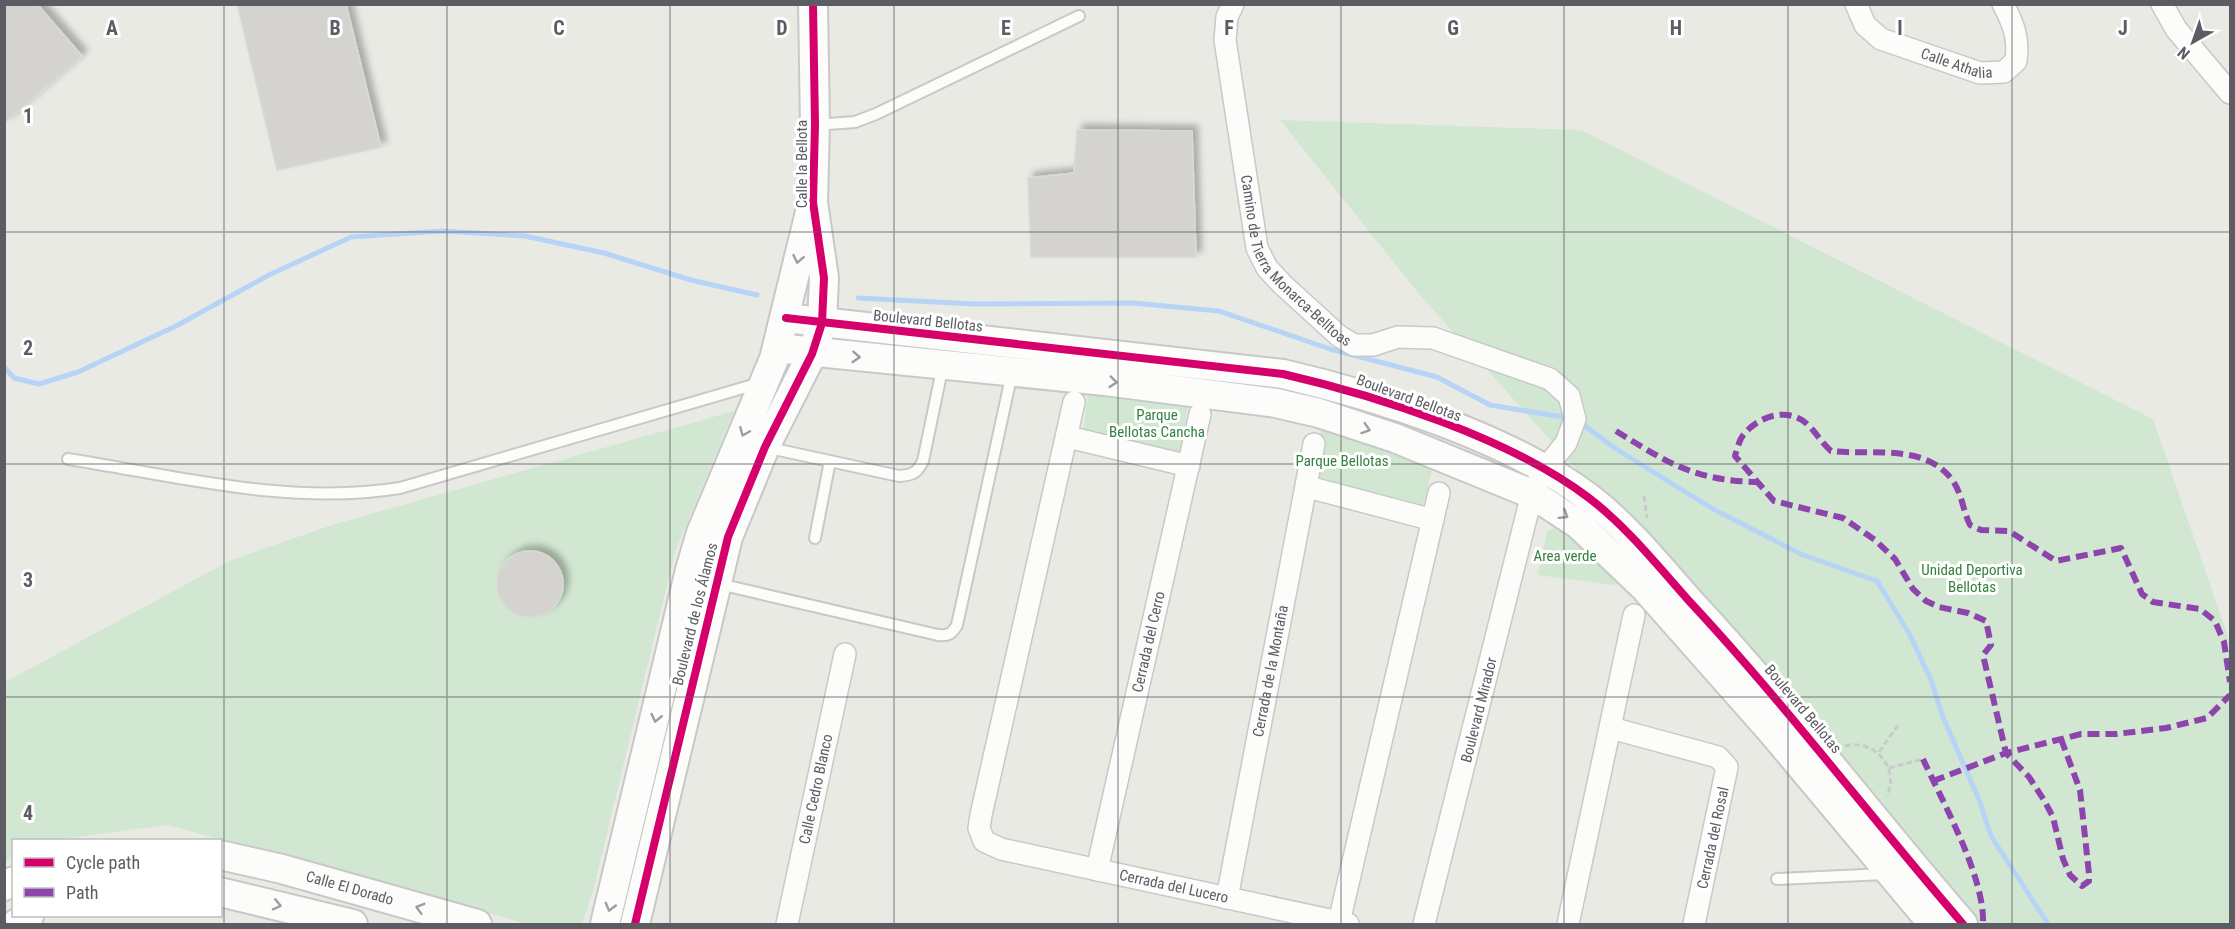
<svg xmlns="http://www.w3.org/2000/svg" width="2235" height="929" font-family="'Roboto Condensed',sans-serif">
	<defs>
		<filter id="shadow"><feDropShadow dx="5.5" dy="-5.5" stdDeviation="3" flood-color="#0004"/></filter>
	</defs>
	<rect width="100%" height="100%" fill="#eaeae5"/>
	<g fill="#d2e7d2">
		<polygon points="1280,120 1581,130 2153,419 2230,642 2230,924 1980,924 1949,899 1744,656 1419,294"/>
		<polygon points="1088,390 1188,405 1181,453 1083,432"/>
		<polygon points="734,411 675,552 593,891 582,924 527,924 168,825 55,840 14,840 13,858 5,861 5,682 231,560 332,525"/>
		<polygon points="1322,426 1432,469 1423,508 1309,480"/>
		<polygon points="1562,526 1611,573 1617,584 1613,585 1538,575 1547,531"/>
	</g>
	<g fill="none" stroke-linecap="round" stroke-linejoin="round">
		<g stroke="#b7d4f7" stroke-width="5">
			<polyline points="858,298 974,304 1133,303 1219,311 1330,349 1437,377 1490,405 1569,418"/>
			<polyline points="4,367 14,378 39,384 78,372 176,326 269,275 351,237 443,231 525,236 604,253 691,280 757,295"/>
			<polyline points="1580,422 1613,447 1713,509 1803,555 1877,581 1909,633 1931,680 1943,717 1980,802 1991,836 2048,924"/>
		</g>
	</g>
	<g fill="#d4d3d0" stroke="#dad9d4" stroke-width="1.5" filter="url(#shadow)">
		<polygon points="4,4 37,4 82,56 4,123"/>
		<polygon points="237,4 346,4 381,147 277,170"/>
		<polygon points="1077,130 1192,131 1196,257 1031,257 1028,178 1074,173"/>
		<circle cx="530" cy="584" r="33"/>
	</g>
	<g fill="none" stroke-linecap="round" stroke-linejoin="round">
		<g stroke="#c8c8c7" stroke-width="14">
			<g id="lane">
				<polyline points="815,125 855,122 876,114 1079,16"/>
				<path d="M765 447 899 476C913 475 917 473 923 461L943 365"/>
				<path d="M68 459C177 476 289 506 400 488L760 383"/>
				<polyline points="815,538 830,461"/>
				<path d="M719 584 938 635C948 636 952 634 957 625L1012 373"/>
				<polyline points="1777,879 1885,874"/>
			</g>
		</g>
		<g stroke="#c8c8c7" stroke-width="24">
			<g id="street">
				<path id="s1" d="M1233 4 1227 17 1225 40 1257 248 1267 268 1283 285 1339 336 1354 345H1373L1398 337 1433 338 1550 379 1569 396 1575 419 1566 443 1545 469 1532 494 1424 924"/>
				<path id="s2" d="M1856 4 1865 25 1881 39 1980 73 2004 72 2016 61C2019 38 2014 25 2003 4"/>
				<polyline points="2162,4 2176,29 2230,93"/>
				<path id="s3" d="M1074 402 981 815 979 828 984 841 1001 849 1348 924"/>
				<polyline points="1068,437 1189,466"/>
				<polyline points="1308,487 1433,520"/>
				<polyline points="1611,728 1718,757 1727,767 1694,924"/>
				<path id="s4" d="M1097 870 1200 414"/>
				<path id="s5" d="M1227 898 1314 444"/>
				<polyline points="1339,922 1439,493"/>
				<path id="s6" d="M787 924 845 654"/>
				<polyline points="1568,924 1634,615"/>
			</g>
		</g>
		<g stroke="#c7c8c7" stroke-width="32">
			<g id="secondary">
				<path d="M786 318 1283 374C1378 396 1510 438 1589 498 1627 527 1658 566 1690 602 1786 705 1871 818 1963 924"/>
				<polyline points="777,348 1105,381 1276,403 1319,413 1395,438 1532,494 1578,524 1645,588 1774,734 1933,924"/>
				<path id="s7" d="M220 855 282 869 477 924"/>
				<polyline points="4,886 14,881"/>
				<polyline points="220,892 353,924"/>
				<polyline points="16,924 29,916"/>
				<polyline points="605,924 690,570 701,533 774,359 811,208"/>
				<polyline points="635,924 728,537 765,447 812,354 822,323 824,278 813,202 815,125 813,4"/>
			</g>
		</g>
		<g stroke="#c7cbc9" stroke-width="3" stroke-dasharray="6 3" stroke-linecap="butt">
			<polyline points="1644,496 1647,518"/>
			<path d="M1845 746C1875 738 1900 769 1887 796"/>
			<polyline points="1879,752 1899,724"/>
			<polyline points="1889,768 1923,759"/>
		</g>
		<use href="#lane" stroke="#fcfcfb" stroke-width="10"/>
		<use href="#street" stroke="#fcfcfb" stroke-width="21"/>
		<use href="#secondary" stroke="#fcfcfb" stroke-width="28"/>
		<g stroke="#8e44ad" stroke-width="6" stroke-dasharray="12 6" stroke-linecap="butt">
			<path d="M1616 431C1668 463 1695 481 1759 482"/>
			<path d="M2061 739 2080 790 2089 874V881L2082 886 2070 875 2063 859 2053 817 2044 800 2029 777 2006 753 1983 655 1991 645 1986 621 1968 613 1939 607 1926 601 1913 589 1895 559 1875 540 1843 518 1774 501 1735 456C1737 449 1739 440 1744 434 1760 415 1790 406 1809 426 1817 434 1822 443 1831 451 1871 456 1925 442 1953 481 1962 494 1963 511 1970 525L1981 530 2009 531 2056 561 2121 548 2142 594 2153 602 2200 609 2215 621 2224 642 2230 682"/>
			<path d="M1923 759C1943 803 1985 877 1983 924"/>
			<polyline points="1933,781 2006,753 2081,734 2116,734 2166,728 2207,718 2230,695"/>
		</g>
		<g stroke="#fff" stroke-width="11">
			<g id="cycleway">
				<path d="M786 318 1283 374C1378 396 1510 438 1589 498 1627 527 1658 566 1690 602 1786 705 1871 818 1963 924"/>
				<polyline points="635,924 728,537 765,447 812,354 822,323 824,278 813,202 815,125 813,4"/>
			</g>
		</g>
		<use href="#cycleway" stroke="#d6006c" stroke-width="8"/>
	</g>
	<defs><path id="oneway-chevron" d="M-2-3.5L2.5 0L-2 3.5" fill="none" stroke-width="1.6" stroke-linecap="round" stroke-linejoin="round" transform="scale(1.5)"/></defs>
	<g stroke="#9b9da0">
		<use href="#oneway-chevron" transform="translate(798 259) rotate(102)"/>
		<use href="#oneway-chevron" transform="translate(856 357) rotate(4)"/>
		<use href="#oneway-chevron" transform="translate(1113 382) rotate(6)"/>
		<use href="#oneway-chevron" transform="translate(1366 429) rotate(18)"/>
		<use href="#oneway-chevron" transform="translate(744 432) rotate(113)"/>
		<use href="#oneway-chevron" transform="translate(1564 515) rotate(32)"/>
		<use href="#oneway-chevron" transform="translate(656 718) rotate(103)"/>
		<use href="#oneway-chevron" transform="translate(277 905) rotate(13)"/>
		<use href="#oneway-chevron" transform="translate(610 907) rotate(105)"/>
		<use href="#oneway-chevron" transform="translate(420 908) rotate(-164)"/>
	</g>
	<path fill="none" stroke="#5b5d63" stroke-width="1.5" stroke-opacity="0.55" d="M224 4V924M447 4V924M670 4V924M894 4V924M1118 4V924M1341 4V924M1564 4V924M1788 4V924M2012 4V924M4 232H2230M4 464H2230M4 697H2230"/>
	<g text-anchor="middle" stroke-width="6" stroke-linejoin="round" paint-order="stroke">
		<g font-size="15" fill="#5b5d63" stroke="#fff">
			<text dy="5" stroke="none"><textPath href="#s2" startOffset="124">Calle Athalia</textPath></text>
			<text transform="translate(802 164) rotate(-90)" y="5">Calle la Bellota</text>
			<text dy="5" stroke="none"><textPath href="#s1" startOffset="278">Camino de Tierra Monarca-Belltoas</textPath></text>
			<text transform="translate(928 321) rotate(6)" y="5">Boulevard Bellotas</text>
			<text transform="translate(1409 398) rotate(20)" y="5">Boulevard Bellotas</text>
			<text transform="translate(695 614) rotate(-76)" y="5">Boulevard de los Álamos</text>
			<text dy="5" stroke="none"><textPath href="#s4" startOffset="234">Cerrada del Cerro</textPath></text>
			<text dy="5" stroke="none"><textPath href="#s5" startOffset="231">Cerrada de la Montaña</textPath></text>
			<text transform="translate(1803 709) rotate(50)" y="5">Boulevard Bellotas</text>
			<text transform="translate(1479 710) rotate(-76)" y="5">Boulevard Mirador</text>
			<text dy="5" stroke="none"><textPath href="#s6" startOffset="138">Calle Cedro Blanco</textPath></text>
			<text transform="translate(1713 838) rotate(-78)" y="5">Cerrada del Rosal</text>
			<text dy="5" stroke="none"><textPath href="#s3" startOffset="646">Cerrada del Lucero</textPath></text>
			<text dy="5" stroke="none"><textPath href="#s7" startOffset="134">Calle El Dorado</textPath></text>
		</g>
		<g font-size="15" fill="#348140" stroke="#fff">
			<text x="1157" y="420">Parque<tspan x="1157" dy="17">Bellotas Cancha</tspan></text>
			<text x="1342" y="466">Parque Bellotas</text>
			<text x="1565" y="561">Area verde</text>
			<text x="1972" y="575">Unidad Deportiva<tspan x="1972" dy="17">Bellotas</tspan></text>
		</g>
	</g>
	<g font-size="20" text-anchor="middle" font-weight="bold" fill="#5b5d63" stroke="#fff" stroke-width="6" stroke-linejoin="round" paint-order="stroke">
		<text x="112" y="35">A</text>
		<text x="335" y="35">B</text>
		<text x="559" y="35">C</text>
		<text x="782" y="35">D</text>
		<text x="1006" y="35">E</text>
		<text x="1229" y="35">F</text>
		<text x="1453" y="35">G</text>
		<text x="1676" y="35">H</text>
		<text x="1900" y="35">I</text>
		<text x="2123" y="35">J</text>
		<text x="28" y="123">1</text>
		<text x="28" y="355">2</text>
		<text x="28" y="587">3</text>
		<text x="28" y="820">4</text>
	</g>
	<rect width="2235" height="929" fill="none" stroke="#5b5d63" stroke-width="12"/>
	<rect x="12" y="839" width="210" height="78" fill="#ffffff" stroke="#bdbec1" stroke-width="1.5"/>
	<rect x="24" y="858" width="30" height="9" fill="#d6006c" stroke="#bdbec1" stroke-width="1.5"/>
	<text x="66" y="869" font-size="18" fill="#5b5d63">Cycle path</text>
	<rect x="24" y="888" width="30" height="9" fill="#8e44ad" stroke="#bdbec1" stroke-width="1.5"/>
	<text x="66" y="899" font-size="18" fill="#5b5d63">Path</text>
	<g transform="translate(2193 42) rotate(220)" stroke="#ffffff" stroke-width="4.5" paint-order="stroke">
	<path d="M0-4.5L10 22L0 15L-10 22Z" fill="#5b5d63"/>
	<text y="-9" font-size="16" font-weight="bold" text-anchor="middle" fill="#5b5d63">N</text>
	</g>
</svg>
